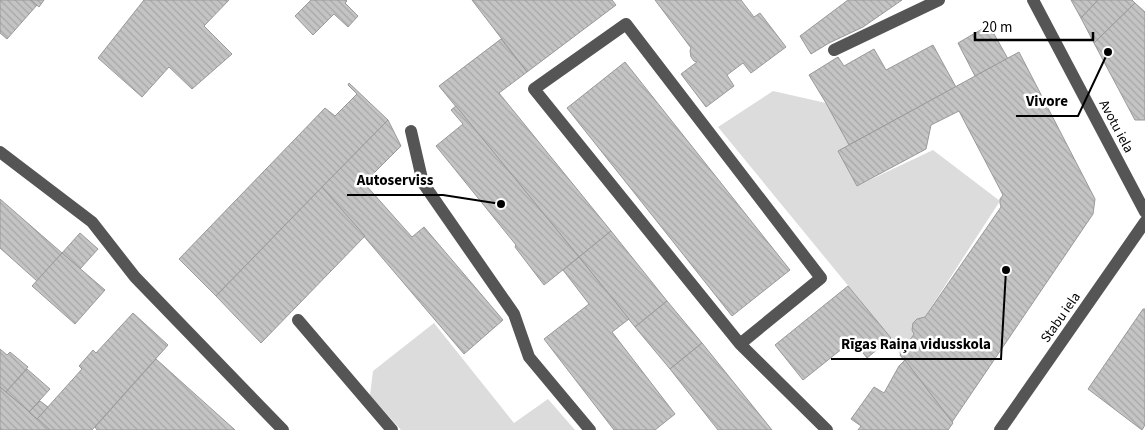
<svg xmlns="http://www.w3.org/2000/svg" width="1145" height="430" font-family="'Source Sans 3',sans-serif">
	<defs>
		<pattern id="building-back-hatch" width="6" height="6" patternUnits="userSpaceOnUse" patternTransform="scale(1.25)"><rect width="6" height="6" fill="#c4c4c4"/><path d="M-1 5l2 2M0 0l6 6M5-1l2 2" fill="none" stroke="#a7a7a7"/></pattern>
	</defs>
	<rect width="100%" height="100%" fill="#fff"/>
	<g fill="#dcdcdc">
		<polygon points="773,91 826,103 849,145 838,151 857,186 933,150 1000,201 900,355 891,338 718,127"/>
		<polygon points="434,323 514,423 548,399 575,430 401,430 370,395 373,371"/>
	</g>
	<g fill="url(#building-back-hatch)" stroke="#999">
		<polygon points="0,0 31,0 37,5 7,39 0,33"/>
		<polygon points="31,0 44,0 39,7"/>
		<polygon points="144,0 229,0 204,26 232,54 192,89 169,67 142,97 98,58"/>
		<polygon points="311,0 346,0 347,1 345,3 358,16 348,27 334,14 313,35 295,16"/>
		<polygon points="472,0 612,0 616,5 527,72"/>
		<polygon points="655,0 741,0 754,17 760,13 786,47 751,73 743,63 727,75 734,86 706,107 681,74 697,62 694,61 691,57 690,51 691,48"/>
		<polygon points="848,0 902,0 863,27 829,43 811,54 800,36"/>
		<polygon points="1071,0 1098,0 1081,18"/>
		<polygon points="1098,0 1132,0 1135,3 1094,43 1081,18"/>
		<polygon points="1135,3 1145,12 1145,120 1135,120 1094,43"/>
		<polygon points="989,25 1008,59 975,76 958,43"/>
		<polygon points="501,39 527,72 499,93 611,231 579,257 439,86"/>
		<polygon points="933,45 956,87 849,145 826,103 809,75 838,57 844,66 874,49 886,70"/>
		<polygon points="1019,52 1095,199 1093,214 952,422 900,355 914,334 912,330 913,323 917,319 925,317 1001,207 1000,203 1000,199 1003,195 959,111 931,125 926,149 857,186 838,151"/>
		<polygon points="625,62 790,270 732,316 567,108"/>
		<polygon points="349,83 388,120 216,296 179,259 325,108 335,116 357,94 348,85"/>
		<polygon points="456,106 579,257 544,285 515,247 516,245 436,146 463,124 451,110"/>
		<polygon points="388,120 401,146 364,183 412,237 424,227 503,320 464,354 322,187"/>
		<polygon points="322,187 365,236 261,343 216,296"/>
		<polygon points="0,199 62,253 37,281 0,248"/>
		<polygon points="611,231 667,301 635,327 579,257"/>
		<polygon points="80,233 98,249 80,269 62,253"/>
		<polygon points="62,253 105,290 75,324 32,286"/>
		<polygon points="579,257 629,319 612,332 675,414 655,430 614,430 544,339 589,304 563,270"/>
		<polygon points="848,286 891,338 867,358 853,340 803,380 775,345"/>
		<polygon points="667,301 702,343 670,369 635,327"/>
		<polygon points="1143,309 1145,309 1145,425 1142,430 1088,389"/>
		<polygon points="133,313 168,345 92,430 50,430 37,419 82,369 79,366 93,350 96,353"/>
		<polygon points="702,343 772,430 718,430 670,369"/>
		<polygon points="0,349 7,355 10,352 28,367 6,392 0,387"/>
		<polygon points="156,359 235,430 97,430 95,427"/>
		<polygon points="905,360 953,423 948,430 858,430 861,426 851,419 874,387 884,393 899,366"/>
		<polygon points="27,369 50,389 29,412 6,392"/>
		<polygon points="0,387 38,419 50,430 0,430"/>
		<polygon points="40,401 48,407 37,419 29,412"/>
	</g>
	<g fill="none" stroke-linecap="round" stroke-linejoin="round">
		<g stroke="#555" stroke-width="12">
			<polyline points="1033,0 1145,212"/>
			<polyline points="834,50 939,0"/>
			<polyline points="411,131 423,183 514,314 529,357 590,430"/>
			<polyline points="0,152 92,222 135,277 283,430"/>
			<polyline points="298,320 392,430"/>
			<polyline points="740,344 821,278 626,24 534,89 740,344 827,430"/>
			<polyline points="1000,430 1145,222"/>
		</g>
	</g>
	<g text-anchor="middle" stroke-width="5" stroke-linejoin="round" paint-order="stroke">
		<g font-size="14" fill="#000" stroke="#fff">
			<text transform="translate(1117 126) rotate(62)" y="5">Avotu iela</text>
			<text transform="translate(1060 317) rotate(-55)" y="5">Stabu iela</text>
		</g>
	</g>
	<path fill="none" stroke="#000" stroke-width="2" d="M1108 52L1078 116H1016M501 204L443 195H347M1006 270L1001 359H831"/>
	<g fill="#000" stroke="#fff" stroke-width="2">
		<circle cx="1108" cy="52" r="5"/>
		<circle cx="501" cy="204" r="5"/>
		<circle cx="1006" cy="270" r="5"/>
	</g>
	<g font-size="15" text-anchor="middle" font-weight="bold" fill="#000" stroke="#fff" stroke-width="5" stroke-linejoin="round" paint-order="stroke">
		<text x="1047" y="106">Vivore</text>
		<text x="395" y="185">Autoserviss</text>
		<text x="916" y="349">Rīgas Raiņa vidusskola</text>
	</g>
	<path d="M975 32v8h118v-8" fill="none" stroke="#000000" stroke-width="2.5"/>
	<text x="982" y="32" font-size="15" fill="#000000" stroke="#ffffff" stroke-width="4" paint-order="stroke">20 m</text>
</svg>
